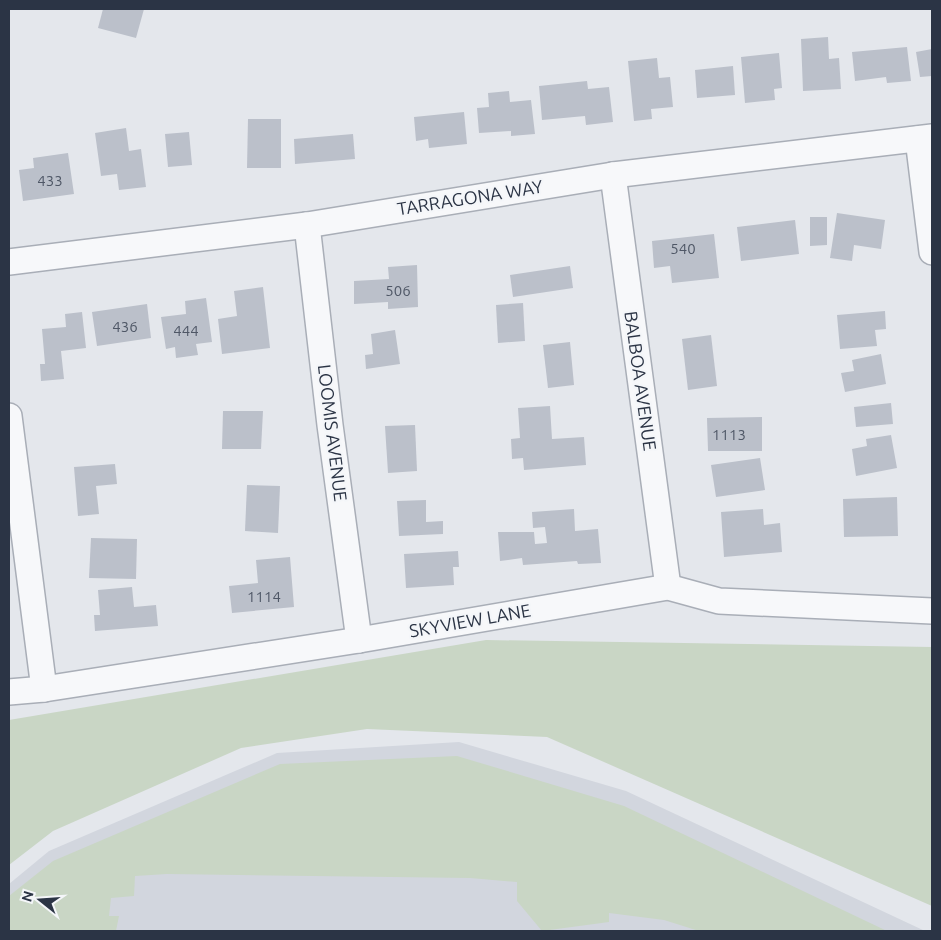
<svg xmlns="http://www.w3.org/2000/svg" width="941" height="940" font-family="Ubuntu,sans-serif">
	<rect width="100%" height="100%" fill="#e4e7ec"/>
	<polygon fill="#d2d6de" points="459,742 626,791 925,931 9,931 9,884 49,851 277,753"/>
	<g fill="#c9d6c5">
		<polygon points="486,640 932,647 932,906 547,737 367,729 241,748 53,831 9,865 9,720"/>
		<polygon points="457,756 624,806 887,931 699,931 664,920 609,913 609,922 542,931 517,901 517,882 470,878 167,874 135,876 134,896 111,898 109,916 119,916 116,931 9,931 9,896 53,861 280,764"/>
	</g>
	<g fill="#bbc0ca">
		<polygon points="103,9 144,9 136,38 98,28"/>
		<polygon points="828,37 829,59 839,58 841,89 803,91 801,39"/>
		<polygon points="907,47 911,81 887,83 886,77 855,81 852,52"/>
		<polygon points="932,49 932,76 920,77 916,52"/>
		<polygon points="779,53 782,88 774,89 775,100 745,103 741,57"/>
		<polygon points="657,58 659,78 670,77 673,107 651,109 652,119 634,121 628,61"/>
		<polygon points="733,66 735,95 697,98 695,70"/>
		<polygon points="587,81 588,89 609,87 613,122 586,125 585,116 542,120 539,86"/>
		<polygon points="509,91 510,102 531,100 535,134 511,136 511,131 479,133 477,108 489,107 488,93"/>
		<polygon points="464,112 467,144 429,148 428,139 416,141 414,117"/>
		<polygon points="248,119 281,119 281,168 247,168"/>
		<polygon points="126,128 129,151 141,149 146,187 119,190 117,174 101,176 95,133"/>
		<polygon points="189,132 192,165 168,167 165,134"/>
		<polygon points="353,134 355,159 295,164 294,139"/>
		<polygon points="68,153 74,194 23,201 19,170 34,168 33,158"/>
		<polygon points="837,213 885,220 881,249 854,245 852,261 830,258"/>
		<polygon points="810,217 827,217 827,245 810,246"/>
		<polygon points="795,220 799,254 741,261 737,227"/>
		<polygon points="714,234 719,278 672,283 670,266 654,268 652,241"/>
		<polygon points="417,265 418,307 388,309 388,302 354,304 354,281 389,279 388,267"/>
		<polygon points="570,266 573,288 513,297 510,275"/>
		<polygon points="263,287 270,348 222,354 218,319 237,316 234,291"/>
		<polygon points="206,298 212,342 196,344 198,355 176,358 175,347 166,349 161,317 186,314 185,301"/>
		<polygon points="523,303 525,341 498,343 496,305"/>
		<polygon points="147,304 151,338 97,346 92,312"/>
		<polygon points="885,311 886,329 875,330 877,346 840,349 837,315"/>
		<polygon points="82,312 86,348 61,351 64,379 41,381 40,364 45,364 42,329 66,327 65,314"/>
		<polygon points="395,330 400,364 366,369 365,355 373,354 371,334"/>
		<polygon points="711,335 717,386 688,390 682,339"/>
		<polygon points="570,342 574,385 548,388 543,345"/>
		<polygon points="881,354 886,384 845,392 841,373 854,371 852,360"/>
		<polygon points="891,403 893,424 856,427 854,407"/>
		<polygon points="550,406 552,439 584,437 586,465 524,470 523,458 512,459 511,439 520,438 518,408"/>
		<polygon points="223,411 263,411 261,449 222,449"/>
		<polygon points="762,417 762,451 708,451 707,418"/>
		<polygon points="415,425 417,471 388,473 385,426"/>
		<polygon points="891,435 897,468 856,476 852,449 867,446 866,439"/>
		<polygon points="760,458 765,490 716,497 711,465"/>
		<polygon points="115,464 117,484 96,486 99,514 78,516 74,467"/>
		<polygon points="247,485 280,486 278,533 245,531"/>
		<polygon points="897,497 898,536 844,537 843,499"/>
		<polygon points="426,500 426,522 443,521 443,534 399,536 397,501"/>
		<polygon points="574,509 575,531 598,529 601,563 578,564 577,561 523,565 522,558 500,561 498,532 534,532 535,544 547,543 545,527 533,528 532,512"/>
		<polygon points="763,509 764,525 780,523 782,552 724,557 721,512"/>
		<polygon points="91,538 137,539 136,579 89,578"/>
		<polygon points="458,551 459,567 453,567 454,585 406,588 404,554"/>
		<polygon points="290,557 294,607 232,613 229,586 258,583 256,560"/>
		<polygon points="132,587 134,607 156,605 158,626 95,631 94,615 100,615 98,590"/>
	</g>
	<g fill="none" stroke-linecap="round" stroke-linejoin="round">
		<g stroke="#a9aeb7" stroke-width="28">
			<g id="minor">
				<polyline points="918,139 932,252"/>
				<polyline points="613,175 668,587"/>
				<polyline points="307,225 330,425 359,640"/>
				<polyline points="9,262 307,225 613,175 932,137"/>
				<polyline points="9,416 44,689"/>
				<polyline points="9,692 44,689 359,640 668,587 719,601 932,611"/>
			</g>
		</g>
		<use href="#minor" stroke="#f7f8fa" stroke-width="25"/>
	</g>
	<g text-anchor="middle" stroke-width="4.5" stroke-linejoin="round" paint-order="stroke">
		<g font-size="15" fill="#4f5766">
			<text x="50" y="186">433</text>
			<text x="683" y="254">540</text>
			<text x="398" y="296">506</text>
			<text x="125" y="332">436</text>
			<text x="186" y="336">444</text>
			<text x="729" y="440">1113</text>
			<text x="264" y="602">1114</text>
		</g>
		<g font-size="18" fill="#2b3445" stroke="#f4f6f9">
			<text transform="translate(470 198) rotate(-9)" y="6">TARRAGONA WAY</text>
			<text transform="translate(640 381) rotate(82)" y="6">BALBOA AVENUE</text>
			<text transform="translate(332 433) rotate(83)" y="6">LOOMIS AVENUE</text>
			<text transform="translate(470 621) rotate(-10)" y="6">SKYVIEW LANE</text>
		</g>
	</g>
	<rect width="941" height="940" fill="none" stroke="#2b3445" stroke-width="20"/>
	<g transform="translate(40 900) rotate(287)" stroke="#f4f6f9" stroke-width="4" paint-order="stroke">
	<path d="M0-4L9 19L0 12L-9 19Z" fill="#2b3445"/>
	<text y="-8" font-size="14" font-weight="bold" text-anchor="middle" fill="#2b3445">N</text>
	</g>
</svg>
